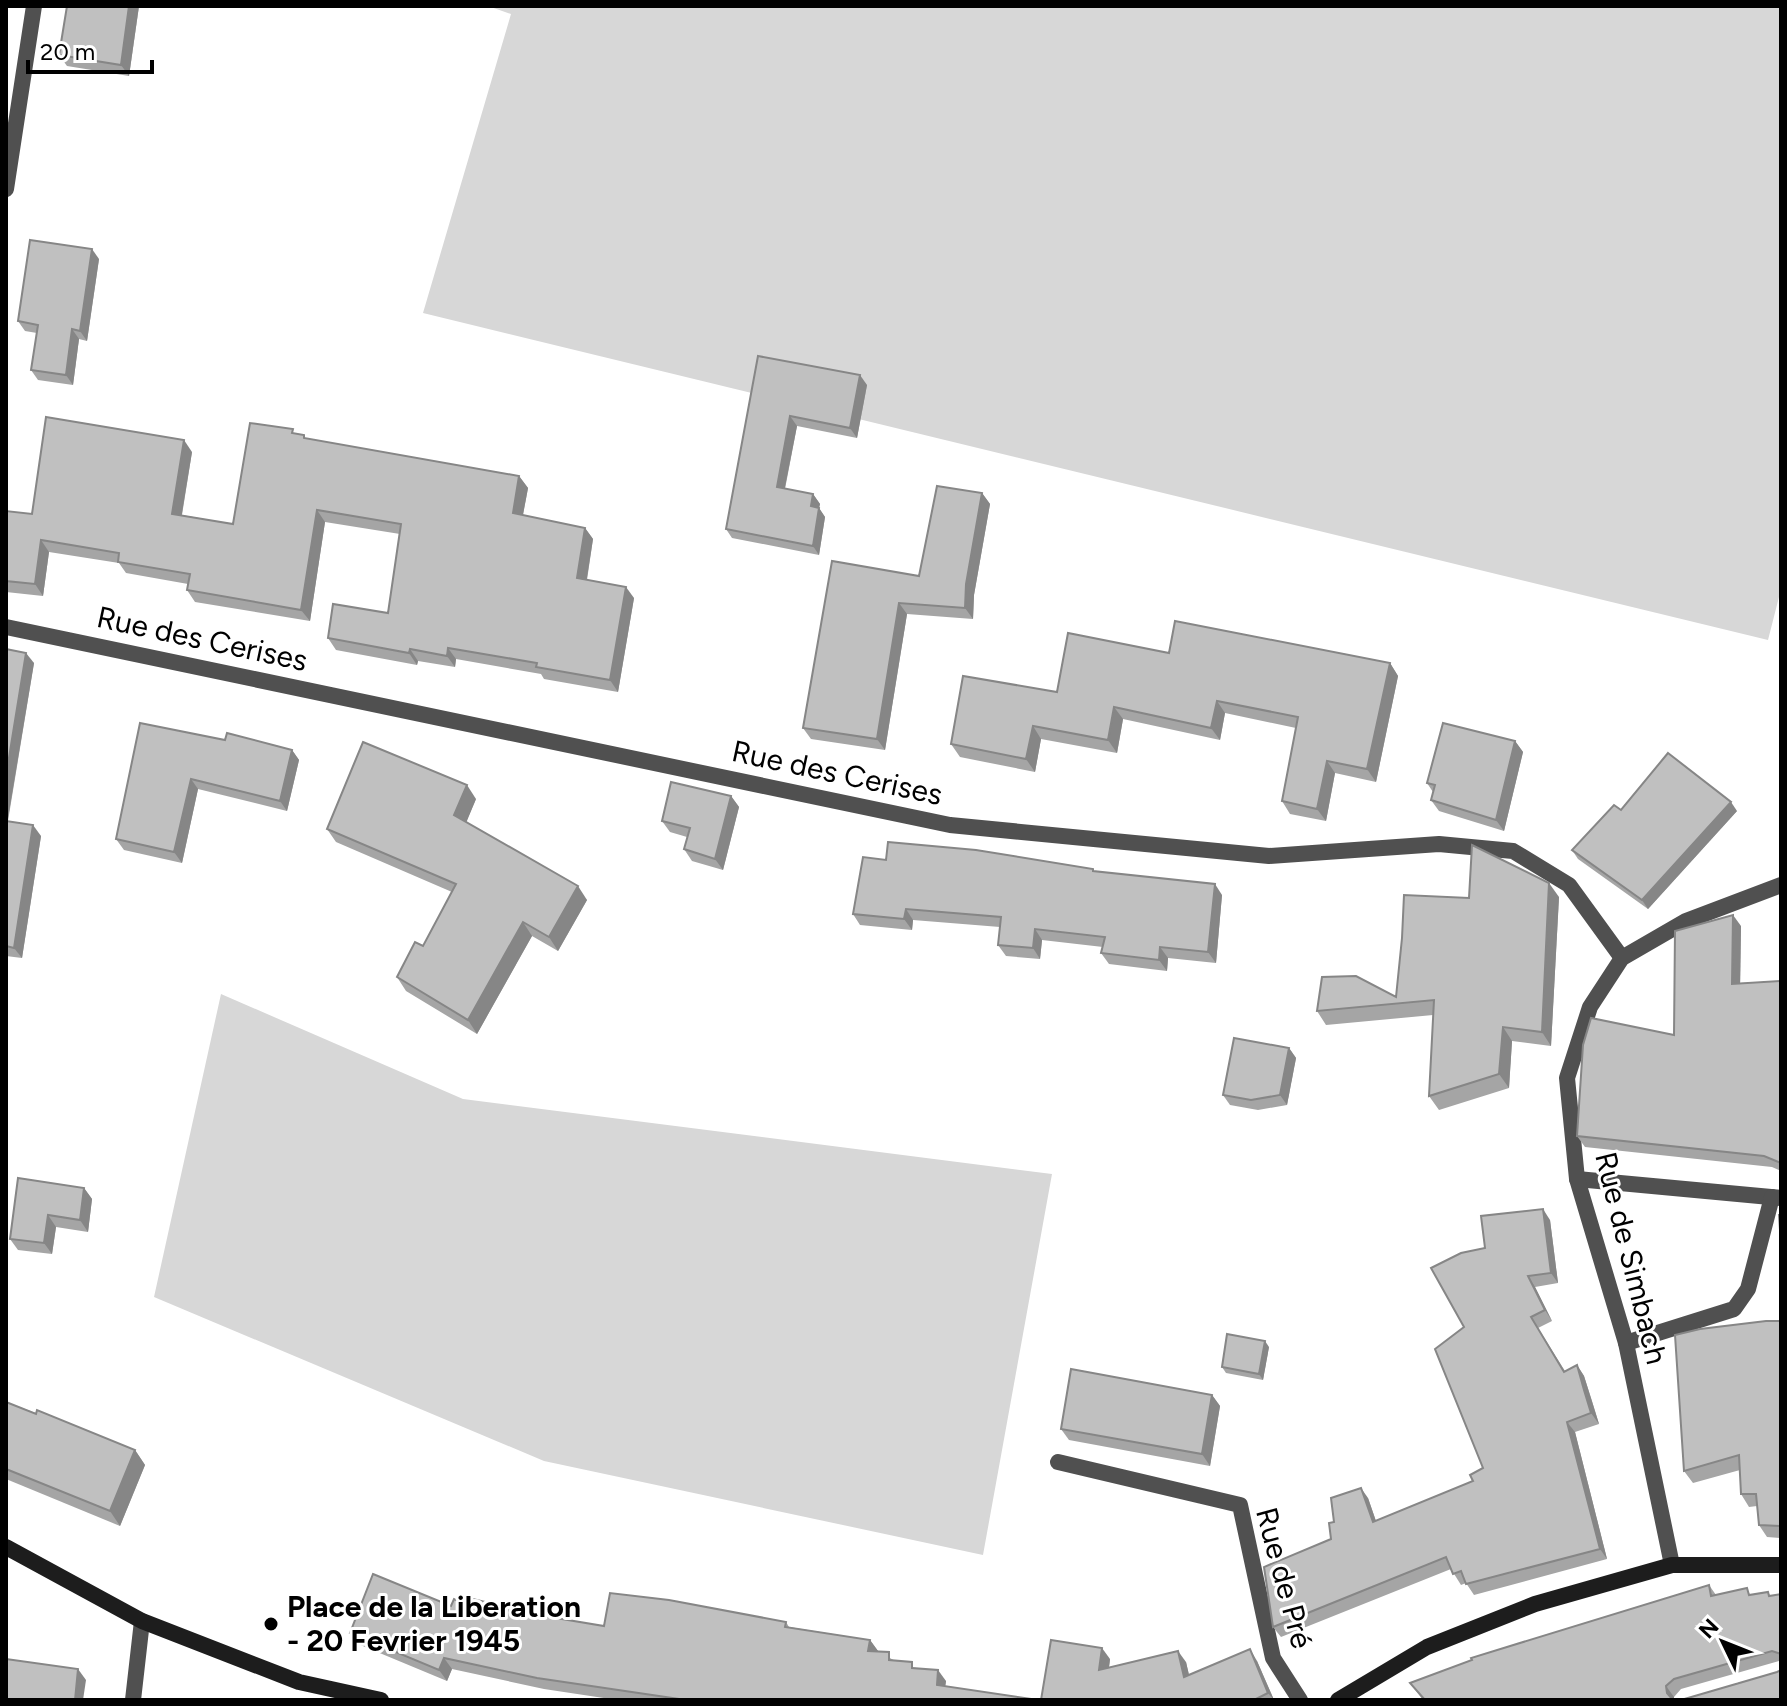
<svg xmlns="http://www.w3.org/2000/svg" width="1787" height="1706" font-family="Figtree,sans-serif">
	<rect width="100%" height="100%" fill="#fff"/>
	<g fill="#d7d7d7">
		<polygon points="488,6 1781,6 1781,589 1768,640 423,313 511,14"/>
		<polygon points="221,994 463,1099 1052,1174 983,1555 544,1461 154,1297"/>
	</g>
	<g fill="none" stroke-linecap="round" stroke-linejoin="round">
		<g stroke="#505050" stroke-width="16">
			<polyline points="6,189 34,6"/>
			<polyline points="6,627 950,825 1269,856 1439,844 1513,851 1569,885 1622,958"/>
			<polyline points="1577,1179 1781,1198"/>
			<polyline points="1626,1343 1734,1309 1748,1289 1772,1197"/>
			<polyline points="1058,1462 1240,1505 1273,1658 1300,1700"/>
			<polyline points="1672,1565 1626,1343 1577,1179 1567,1078 1590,1007 1622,958 1686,921 1781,885"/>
			<polyline points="133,1700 142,1621"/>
		</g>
		<g stroke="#1d1d1d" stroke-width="16">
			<polyline points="6,1547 142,1621 299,1682 381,1700"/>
			<polyline points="1338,1700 1427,1647 1535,1604 1672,1565 1781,1565"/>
		</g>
	</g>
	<g fill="#a5a5a5">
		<polygon points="67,6 139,6 129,76 67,66 59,55"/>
		<polygon points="99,259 87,341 79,339 73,385 38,380 31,370 37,333 25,331 18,321"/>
		<polygon points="758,356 867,385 857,438 797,426 785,489 813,494 820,504 819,508 825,517 819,555 732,538 726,529"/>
		<polygon points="296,434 307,439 519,476 528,488 523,515 585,528 593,539 587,580 634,598 618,692 544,679 541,674 456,659 455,667 418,661 417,665 336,650 328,638 388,613 400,534 325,522 310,621 195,602 187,590 188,584 126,573 119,563 49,552 43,596 6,592 6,511 32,514 192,452 182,515 233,524"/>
		<polygon points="982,493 990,504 974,595 973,619 907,614 885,750 811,739 803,728"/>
		<polygon points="6,649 34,663 8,821 41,836 22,958 6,956"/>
		<polygon points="1169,653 1390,663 1398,676 1376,782 1335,773 1326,821 1290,814 1282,801 1296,728 1225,713 1220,740 1123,719 1117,753 1041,739 1035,772 960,757 951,744 1057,692"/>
		<polygon points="225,740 292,750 299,760 287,811 198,789 182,863 124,850 116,839"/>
		<polygon points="1515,741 1523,752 1504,831 1439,811 1431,800 1433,792 1427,783"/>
		<polygon points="731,796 739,807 723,870 692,861 684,849 687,837 670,832 662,821"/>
		<polygon points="476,799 466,822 587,900 558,951 532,936 477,1034 406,991 397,977 423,946 452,892 336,842 327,829"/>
		<polygon points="1621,810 1737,811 1648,909 1578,859 1572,850"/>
		<polygon points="886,860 1094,871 1222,895 1216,963 1168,958 1167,971 1109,964 1101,953 1103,947 1042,940 1040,959 1006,956 998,945 1000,927 913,920 912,930 860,925 853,914"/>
		<polygon points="1559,897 1551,1046 1512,1041 1509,1088 1439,1110 1429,1096 1433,1015 1326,1025 1317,1011 1396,997 1469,898"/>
		<polygon points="1741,926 1740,983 1781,981 1781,1171 1772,1167 1585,1147 1577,1136 1674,1035"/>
		<polygon points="1289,1048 1296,1058 1287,1105 1258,1110 1230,1105 1223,1095"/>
		<polygon points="84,1188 92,1199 88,1232 56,1227 52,1254 18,1250 10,1239"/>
		<polygon points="1550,1220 1558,1283 1535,1287 1552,1321 1538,1328 1565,1371 1577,1365 1584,1376 1592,1401 1599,1424 1575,1432 1607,1559 1474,1595 1466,1583 1461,1585 1451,1569 1281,1637 1273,1627 1331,1539 1334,1522 1368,1498 1376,1521 1473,1481 1483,1468 1464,1327 1485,1248"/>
		<polygon points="1781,1321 1781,1538 1767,1537 1759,1525 1757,1506 1749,1507 1741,1494 1740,1470 1693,1483 1684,1471"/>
		<polygon points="1269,1347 1263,1380 1226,1373 1222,1367"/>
		<polygon points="1212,1395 1220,1406 1210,1466 1069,1440 1061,1429"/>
		<polygon points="6,1402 135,1450 145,1465 120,1526 6,1479"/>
		<polygon points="1709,1585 1716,1595 1751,1595 1768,1592 1770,1596 1781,1594 1781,1662 1779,1661 1681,1689 1674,1697 1674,1700 1423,1700 1410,1683"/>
		<polygon points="465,1604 604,1626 786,1622 789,1627 870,1640 878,1651 895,1661 916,1668 946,1681 945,1686 1038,1700 617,1700 544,1689 452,1669 447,1681 358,1644 350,1633 451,1606"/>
		<polygon points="1110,1659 1109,1668 1186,1662 1189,1675 1257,1661 1274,1700 1041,1700"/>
	</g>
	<g fill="#868686">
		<polygon points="129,6 139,6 129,76 121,65"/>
		<polygon points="92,249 99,259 87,341 80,331"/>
		<polygon points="72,329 79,339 73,385 66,375"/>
		<polygon points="860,375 867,385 857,438 850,428"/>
		<polygon points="790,416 797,426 783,497 777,487"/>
		<polygon points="184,440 192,452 180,525 172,514"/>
		<polygon points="519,476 528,488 521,525 513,513"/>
		<polygon points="982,493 990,504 974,595 973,619 965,608 966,584"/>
		<polygon points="813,494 820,504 819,508 825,517 819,555 813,546 811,506"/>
		<polygon points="317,510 325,522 310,621 301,610"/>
		<polygon points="585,528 593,539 585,590 577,578"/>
		<polygon points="41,540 49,552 43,596 35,584"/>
		<polygon points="626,587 634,598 618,692 610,680"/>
		<polygon points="899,603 907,614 885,750 877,739"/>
		<polygon points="448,648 456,659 455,667 447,656"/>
		<polygon points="410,649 418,661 417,665 409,653"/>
		<polygon points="26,653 34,663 6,830 6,776"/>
		<polygon points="1390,663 1398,676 1376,782 1367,769"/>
		<polygon points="1217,701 1225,713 1220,740 1211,728"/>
		<polygon points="1114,707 1123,719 1117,753 1108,740"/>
		<polygon points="1033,726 1041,739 1035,772 1026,759"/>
		<polygon points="1515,741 1523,752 1504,831 1496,820"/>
		<polygon points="292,750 299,760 287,811 280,801"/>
		<polygon points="1327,761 1335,773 1326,821 1317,809"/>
		<polygon points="191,779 198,789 182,863 174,852"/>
		<polygon points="467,785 476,799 464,828 454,815"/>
		<polygon points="731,796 739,807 723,870 715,859"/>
		<polygon points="1731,802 1737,811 1648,909 1642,900"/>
		<polygon points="33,825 41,836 22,958 14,948"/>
		<polygon points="1549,883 1559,897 1551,1046 1542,1032"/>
		<polygon points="1215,884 1222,895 1216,963 1208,952"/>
		<polygon points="578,886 587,900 558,951 549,937"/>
		<polygon points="906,909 913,920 912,930 904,919"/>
		<polygon points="1733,915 1741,926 1740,995 1732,984"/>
		<polygon points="523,922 532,936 477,1034 468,1020"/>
		<polygon points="1035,929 1042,940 1040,959 1033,948"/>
		<polygon points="1160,947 1168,958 1167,971 1159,960"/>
		<polygon points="1503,1027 1512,1041 1509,1088 1499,1074"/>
		<polygon points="1289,1048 1296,1058 1287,1105 1280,1095"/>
		<polygon points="84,1188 92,1199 88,1232 80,1220"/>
		<polygon points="1543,1209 1550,1220 1558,1283 1551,1273"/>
		<polygon points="48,1215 56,1227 52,1254 44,1243"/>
		<polygon points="1528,1276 1535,1287 1552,1321 1545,1310"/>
		<polygon points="1265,1341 1269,1347 1263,1380 1259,1374"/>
		<polygon points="1577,1365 1584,1376 1599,1424 1591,1413"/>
		<polygon points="1212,1395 1220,1406 1210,1466 1202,1454"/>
		<polygon points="1567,1422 1575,1432 1607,1559 1600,1549"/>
		<polygon points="135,1450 145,1465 120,1526 110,1511"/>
		<polygon points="1361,1488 1368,1498 1380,1533 1373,1522"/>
		<polygon points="870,1640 878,1651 868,1651"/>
		<polygon points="1102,1648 1110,1659 1107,1682 1099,1670"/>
		<polygon points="1250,1649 1257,1661 1274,1700 1268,1693"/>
		<polygon points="1178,1651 1186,1662 1192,1688 1184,1677"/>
		<polygon points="444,1658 452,1669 447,1681 439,1670"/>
		<polygon points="78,1669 86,1680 83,1700 75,1700"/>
		<polygon points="938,1670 946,1681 944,1696 937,1685"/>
		<polygon points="1666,1686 1674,1697 1674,1700 1667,1693"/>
	</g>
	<g fill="#c0c0c0" stroke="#868686" stroke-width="2">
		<polygon points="67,6 129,6 121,65 59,55"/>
		<polygon points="30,240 92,249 80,331 72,329 66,375 31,370 38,325 18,321"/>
		<polygon points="758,356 860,375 850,428 790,416 777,487 813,494 811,506 819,508 813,546 726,529"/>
		<polygon points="46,417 184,440 172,514 233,524 250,423 293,429 292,433 304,435 304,438 519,476 513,513 585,528 577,578 626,587 610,680 536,667 537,663 448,648 447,656 410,649 409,653 328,638 333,604 388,613 401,524 317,510 301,610 187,590 190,574 118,562 119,553 41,540 35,584 6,581 6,511 32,514"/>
		<polygon points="937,486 982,493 966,584 965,608 899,603 877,739 803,728 832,561 919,576"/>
		<polygon points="1175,621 1390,663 1367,769 1327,761 1317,809 1282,801 1298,717 1217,701 1211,728 1114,707 1108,740 1033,726 1026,759 951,744 963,676 1057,692 1068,633 1169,653"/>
		<polygon points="6,649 26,653 6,776"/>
		<polygon points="140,723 225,740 227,733 292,750 280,801 191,779 174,852 116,839"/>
		<polygon points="1443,723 1515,741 1496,820 1431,800 1435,785 1427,783"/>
		<polygon points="363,742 467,785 454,815 578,886 549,937 523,922 468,1020 397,977 415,942 423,946 456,884 327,829"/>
		<polygon points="1668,753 1731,802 1642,900 1572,850 1614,805 1621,810"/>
		<polygon points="671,782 731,796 715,859 684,849 690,828 662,821"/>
		<polygon points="6,821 33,825 14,948 6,946"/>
		<polygon points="888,842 976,850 1093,869 1093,871 1215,884 1208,952 1160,947 1159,960 1101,953 1105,937 1035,929 1033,948 998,945 1001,917 906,909 904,919 853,914 863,857 886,860"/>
		<polygon points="1472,845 1549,883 1542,1032 1503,1027 1499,1074 1429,1096 1434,1000 1317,1011 1322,977 1356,976 1396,997 1402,938 1404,895 1469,898"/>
		<polygon points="1733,915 1732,984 1781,981 1781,1163 1764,1156 1577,1136 1583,1045 1591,1018 1674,1035 1675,931"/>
		<polygon points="1234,1038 1289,1048 1280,1095 1251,1100 1223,1095"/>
		<polygon points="18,1178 84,1188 80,1220 48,1215 44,1243 10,1239"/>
		<polygon points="1543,1209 1551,1273 1528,1276 1545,1310 1531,1317 1564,1372 1577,1365 1584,1390 1591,1413 1567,1422 1600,1549 1466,1584 1461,1571 1453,1574 1446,1557 1273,1627 1264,1567 1331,1539 1329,1523 1334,1522 1331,1498 1361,1488 1373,1522 1473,1481 1470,1475 1483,1468 1435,1349 1464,1327 1431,1268 1461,1253 1485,1248 1481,1216"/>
		<polygon points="1779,1215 1781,1215 1781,1245"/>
		<polygon points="1766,1321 1781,1321 1781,1526 1759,1525 1756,1494 1741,1494 1739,1455 1684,1471 1675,1335 1700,1329"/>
		<polygon points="1227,1334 1265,1341 1259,1374 1222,1367"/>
		<polygon points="1071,1369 1212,1395 1202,1454 1061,1429"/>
		<polygon points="6,1402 36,1414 37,1410 135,1450 110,1511 6,1469"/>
		<polygon points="373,1574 451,1606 454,1599 465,1604 468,1598 550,1617 604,1626 610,1593 669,1600 786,1622 785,1627 870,1640 868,1651 889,1652 889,1660 912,1662 912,1668 938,1670 937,1685 1038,1700 686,1700 537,1678 444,1658 439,1670 350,1633"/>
		<polygon points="1709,1585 1711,1596 1747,1588 1749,1595 1768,1592 1769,1596 1781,1594 1781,1654 1772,1651 1674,1679 1666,1686 1667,1693 1673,1700 1425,1700 1410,1683 1472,1660 1471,1658"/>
		<polygon points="1051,1640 1102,1648 1099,1670 1178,1651 1184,1677 1250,1649 1268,1693 1254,1700 1041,1700"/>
		<polygon points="6,1659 78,1669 75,1700 6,1700"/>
		<polygon points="1781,1670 1781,1700 1681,1700 1777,1672"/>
	</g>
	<circle fill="#000" stroke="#fff" stroke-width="3" cx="271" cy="1624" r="8"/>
	<g text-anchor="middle" stroke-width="6" stroke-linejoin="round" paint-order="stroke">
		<g font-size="30" fill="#000" stroke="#fff">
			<text transform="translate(202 639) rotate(12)" y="10">Rue des Cerises</text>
			<text transform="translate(837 773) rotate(12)" y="10">Rue des Cerises</text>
			<text transform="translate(1631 1258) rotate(76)" y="10">Rue de Simbach</text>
			<text transform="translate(1284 1578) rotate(75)" y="10">Rue de Pré</text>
		</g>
		<g font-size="30" font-weight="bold" fill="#000" stroke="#fff" text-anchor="start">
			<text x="287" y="1617">Place de la Liberation<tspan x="287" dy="34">- 20 Fevrier 1945</tspan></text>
		</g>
	</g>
	<rect width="1787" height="1706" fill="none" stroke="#000000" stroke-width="16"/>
	<g transform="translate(1723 1642) rotate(313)" stroke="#ffffff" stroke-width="6" paint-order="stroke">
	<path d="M0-6L14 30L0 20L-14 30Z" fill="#000000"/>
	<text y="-12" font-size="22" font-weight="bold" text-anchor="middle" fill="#000000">N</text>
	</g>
	<path d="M28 60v12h124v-12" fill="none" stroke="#000000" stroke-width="4"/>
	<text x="40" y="60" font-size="24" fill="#000000" stroke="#ffffff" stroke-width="6" paint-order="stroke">20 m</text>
</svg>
